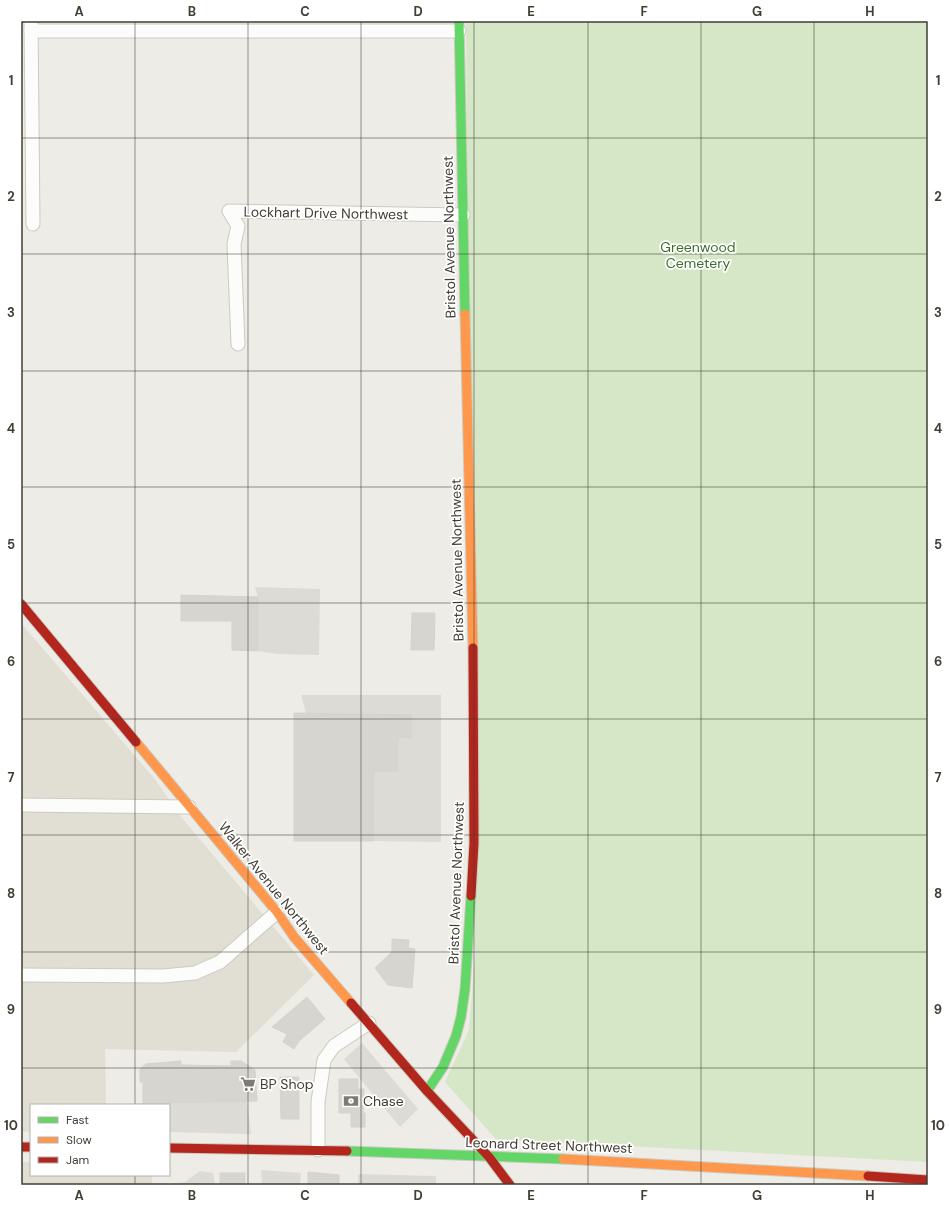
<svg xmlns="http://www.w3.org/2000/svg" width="949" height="1206" font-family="'DM Sans',sans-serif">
	<rect width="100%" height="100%" fill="#edece6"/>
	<g fill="#e1dfd3">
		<polygon points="21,623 154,778 182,818 314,975 236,1052 105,1049 106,1105 31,1105 31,1132 21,1131"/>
		<polygon points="21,1162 31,1162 31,1175 152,1175 152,1185 21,1185"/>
	</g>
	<polygon fill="#d5e7c7" points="466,21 928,21 928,1162 496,1139 445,1082 469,1030 475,955"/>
	<g fill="#dcdbd6">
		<polygon points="255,587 320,589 319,655 277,654 258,651 258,597"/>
		<polygon points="301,695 441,695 441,842 373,841 374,771 398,770 398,737 411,737 411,715 306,713"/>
		<polygon points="362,1043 418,1109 400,1127 344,1059"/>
		<polygon points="247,1101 251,1134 169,1132 169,1105 109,1105 143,1103"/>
		<polygon points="261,1170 301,1173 300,1185 262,1185"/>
		<polygon points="200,1171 213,1173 215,1185 167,1185 185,1182"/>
		<polygon points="358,1174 436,1176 436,1185 358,1185"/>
	</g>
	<g fill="#d6d5cf" stroke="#d5d3cc">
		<polygon points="181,595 258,597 258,651 232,650 232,621 181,621"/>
		<polygon points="412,613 435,613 434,650 411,650"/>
		<polygon points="294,713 411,715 411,738 398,737 398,771 374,771 373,841 294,841"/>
		<polygon points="392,939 409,940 408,948 415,949 412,988 388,985 375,968 392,952"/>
		<polygon points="307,997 325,1019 299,1041 294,1049 283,1042 287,1034 272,1027"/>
		<polygon points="181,1061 181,1065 231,1066 231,1061 241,1061 255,1070 257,1101 143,1103 143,1082 140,1082 140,1069 146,1064"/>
		<polygon points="280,1077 299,1077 299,1119 281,1119"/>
		<polygon points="339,1079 358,1079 358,1089 364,1089 363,1113 365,1113 365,1127 351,1127 351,1113 339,1113"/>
		<polygon points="308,1172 339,1175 339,1185 308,1185"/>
		<rect x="220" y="1173" width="25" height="12"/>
	</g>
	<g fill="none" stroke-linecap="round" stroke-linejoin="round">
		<g stroke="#cbcac4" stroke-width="15">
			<g id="street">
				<polyline points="31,21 33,224"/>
				<polyline points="31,31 459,31"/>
				<polyline points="238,344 234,244 238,226 229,211 463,215"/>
				<polyline points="21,805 189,807"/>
				<polyline points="21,975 163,976 195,973 220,962 277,912"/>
				<polyline points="318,1150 318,1102 324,1060 334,1046 369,1023"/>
			</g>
		</g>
		<g stroke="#cccabe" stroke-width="11">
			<g id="fast">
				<polyline points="459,21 465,314"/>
				<polyline points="427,1091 443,1067 456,1036 461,1017 465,989 471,896"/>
				<polyline points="347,1151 563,1159"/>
			</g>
		</g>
		<g stroke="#cccabe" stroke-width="11">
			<g id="slow">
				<polyline points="465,314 473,648"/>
				<polyline points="136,742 277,912 294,937 351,1003"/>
				<polyline points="563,1159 868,1176"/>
			</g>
		</g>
		<g stroke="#cccabe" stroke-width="11">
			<g id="jam">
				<polyline points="21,604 136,742"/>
				<polyline points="471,896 474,843 473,648"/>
				<polyline points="351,1003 427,1091 489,1157 510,1185"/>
				<polyline points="21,1147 31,1147"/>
				<polyline points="169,1148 347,1151"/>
				<polyline points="868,1176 928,1180"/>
			</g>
		</g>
		<use href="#street" stroke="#fcfcfb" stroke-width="13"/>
		<use href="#fast" stroke="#63d668" stroke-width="9"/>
		<use href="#slow" stroke="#ff974d" stroke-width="9"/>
		<use href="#jam" stroke="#b3261e" stroke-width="9"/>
	</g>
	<path fill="none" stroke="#423e34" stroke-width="1" stroke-opacity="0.55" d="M135 21V1105M248 21V1185M361 21V1185M474 21V1185M588 21V1185M701 21V1185M814 21V1185M21 138H928M21 254H928M21 371H928M21 487H928M21 603H928M21 719H928M21 835H928M21 952H928M21 1068H928M135 1175V1185"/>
	<defs>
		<g id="supermarket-bare" transform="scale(1.2)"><path d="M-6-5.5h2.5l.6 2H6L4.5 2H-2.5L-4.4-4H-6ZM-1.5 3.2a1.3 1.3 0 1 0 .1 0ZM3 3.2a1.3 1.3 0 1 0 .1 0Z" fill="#7e7b72" stroke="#fff" stroke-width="2.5" paint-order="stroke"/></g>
		<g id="bank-bare" transform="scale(1.2)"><path d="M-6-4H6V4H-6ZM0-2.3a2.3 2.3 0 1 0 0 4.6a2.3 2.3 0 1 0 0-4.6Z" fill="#7e7b72" stroke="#fff" stroke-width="2.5" paint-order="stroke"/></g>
	</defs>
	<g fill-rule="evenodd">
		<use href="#supermarket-bare" x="248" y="1084"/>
		<use href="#bank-bare" x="351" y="1101"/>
	</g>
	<g text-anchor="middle" stroke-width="3.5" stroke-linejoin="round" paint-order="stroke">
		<g font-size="14" fill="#423e34" stroke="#fff">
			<text transform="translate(326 213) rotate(1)" y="5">Lockhart Drive Northwest</text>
			<text transform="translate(449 237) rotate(-91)" y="5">Bristol Avenue Northwest</text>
			<text transform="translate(457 560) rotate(-91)" y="5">Bristol Avenue Northwest</text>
			<text transform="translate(456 883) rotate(-88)" y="5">Bristol Avenue Northwest</text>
			<text transform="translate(274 888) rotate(51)" y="5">Walker Avenue Northwest</text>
			<text transform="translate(549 1145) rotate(2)" y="5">Leonard Street Northwest</text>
		</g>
		<g font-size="14" fill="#3a6f2b" stroke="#fff">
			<text x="698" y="252">Greenwood<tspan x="698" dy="16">Cemetery</tspan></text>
		</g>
		<g font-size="14" fill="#423e34" stroke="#fff" text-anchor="start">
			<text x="260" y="1089">BP Shop</text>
			<text x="363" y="1106">Chase</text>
		</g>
	</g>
	<rect width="949" height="1206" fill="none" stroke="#ffffff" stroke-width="44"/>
	<rect x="30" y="1104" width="140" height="72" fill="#ffffff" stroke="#b3b2ae"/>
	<rect x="38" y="1117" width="20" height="6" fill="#63d668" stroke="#b3b2ae"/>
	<text x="66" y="1124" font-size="12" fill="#423e34">Fast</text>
	<rect x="38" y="1137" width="20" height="6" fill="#ff974d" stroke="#b3b2ae"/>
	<text x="66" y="1144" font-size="12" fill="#423e34">Slow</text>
	<rect x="38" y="1157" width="20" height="6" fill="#b3261e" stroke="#b3b2ae"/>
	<text x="66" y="1164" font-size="12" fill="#423e34">Jam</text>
	<rect x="22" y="22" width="905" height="1162" fill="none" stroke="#423e34" stroke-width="1.5"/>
	<g font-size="13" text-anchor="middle" font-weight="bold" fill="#423e34">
		<text x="79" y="16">A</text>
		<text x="192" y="16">B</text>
		<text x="305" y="16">C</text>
		<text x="418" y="16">D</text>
		<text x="531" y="16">E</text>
		<text x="644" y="16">F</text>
		<text x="757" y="16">G</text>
		<text x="870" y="16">H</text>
		<text x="11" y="85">1</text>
		<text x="938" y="85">1</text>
		<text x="11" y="201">2</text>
		<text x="938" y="201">2</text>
		<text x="11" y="317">3</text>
		<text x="938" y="317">3</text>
		<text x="11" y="433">4</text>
		<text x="938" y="433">4</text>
		<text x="11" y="549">5</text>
		<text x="938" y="549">5</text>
		<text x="11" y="666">6</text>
		<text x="938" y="666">6</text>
		<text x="11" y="782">7</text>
		<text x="938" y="782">7</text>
		<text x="11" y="898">8</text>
		<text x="938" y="898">8</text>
		<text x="11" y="1014">9</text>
		<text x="938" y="1014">9</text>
		<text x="11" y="1130">10</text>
		<text x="938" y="1130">10</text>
		<text x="79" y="1200">A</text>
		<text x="192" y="1200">B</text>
		<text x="305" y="1200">C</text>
		<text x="418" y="1200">D</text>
		<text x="531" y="1200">E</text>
		<text x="644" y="1200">F</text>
		<text x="757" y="1200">G</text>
		<text x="870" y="1200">H</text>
	</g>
</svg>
